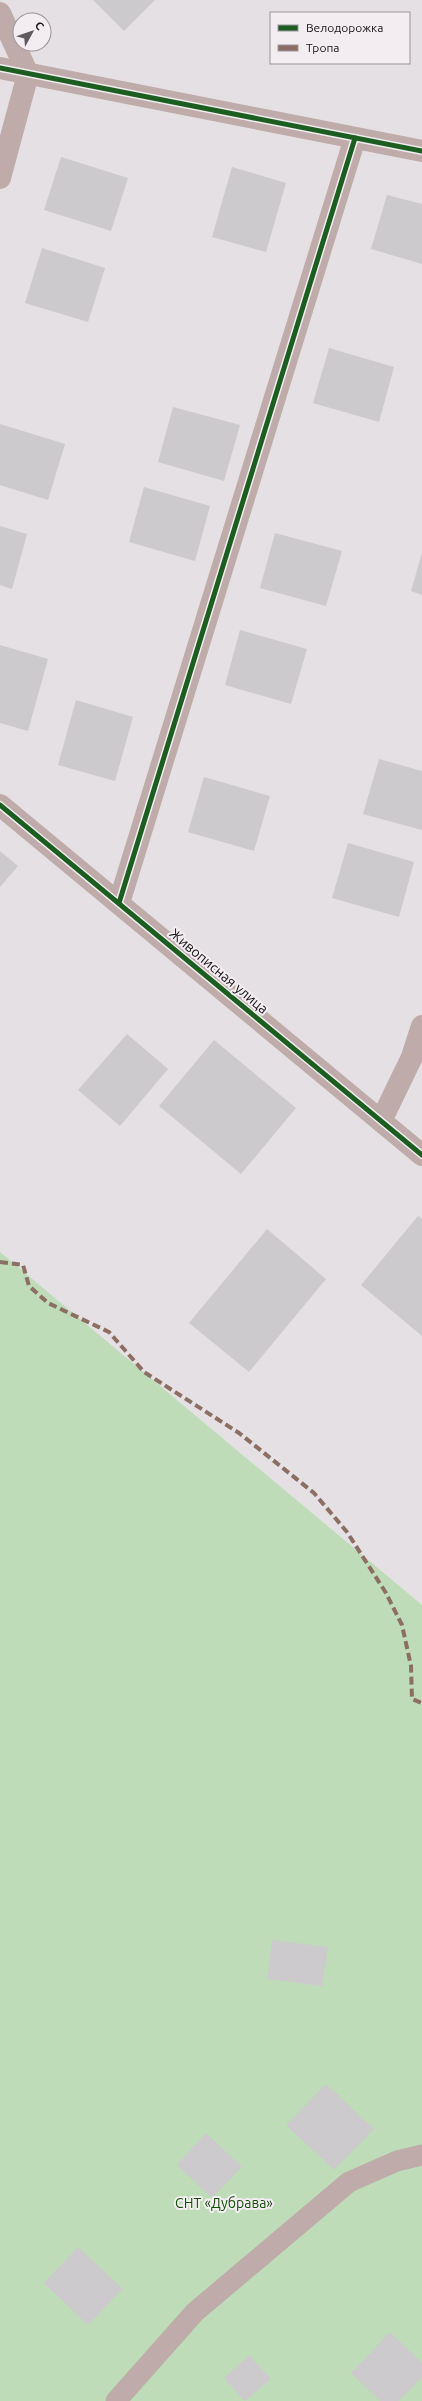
<svg xmlns="http://www.w3.org/2000/svg" width="422" height="2401" font-family="Ubuntu,sans-serif">
	<rect width="100%" height="100%" fill="#e4e0e4"/>
	<polygon fill="#bfdcb9" points="0,1252 422,1605 422,2401 0,2401"/>
	<g fill="#cccacc">
		<polygon points="93,0 155,0 124,31"/>
		<polygon points="61,157 128,178 111,231 44,210"/>
		<polygon points="232,167 286,183 266,252 212,237"/>
		<polygon points="387,195 422,204 422,264 371,249"/>
		<polygon points="42,248 105,268 88,322 25,303"/>
		<polygon points="329,348 394,367 379,422 313,403"/>
		<polygon points="173,407 240,425 224,481 158,462"/>
		<polygon points="0,424 65,444 48,500 0,485"/>
		<polygon points="144,487 210,506 195,561 129,542"/>
		<polygon points="0,526 27,534 12,589 0,585"/>
		<polygon points="275,533 342,551 326,606 260,588"/>
		<polygon points="422,553 422,595 411,591"/>
		<polygon points="240,630 307,649 291,704 225,685"/>
		<polygon points="0,645 48,659 28,731 0,723"/>
		<polygon points="76,700 133,717 115,781 58,765"/>
		<polygon points="379,759 422,771 422,830 363,814"/>
		<polygon points="204,777 270,796 254,851 188,832"/>
		<polygon points="348,843 414,862 399,917 332,898"/>
		<polygon points="0,851 18,866 0,887"/>
		<polygon points="127,1034 168,1069 120,1126 78,1090"/>
		<polygon points="214,1040 296,1108 241,1174 159,1106"/>
		<polygon points="418,1216 422,1219 422,1336 361,1285"/>
		<polygon points="267,1229 326,1279 249,1372 189,1323"/>
		<polygon points="272,1940 328,1947 322,1986 267,1979"/>
		<polygon points="326,2084 374,2129 334,2170 286,2125"/>
		<polygon points="206,2133 242,2167 212,2198 177,2165"/>
		<polygon points="78,2247 123,2289 88,2325 44,2283"/>
		<polygon points="390,2332 422,2363 422,2377 399,2401 380,2401 351,2373"/>
		<polygon points="249,2355 271,2379 245,2401 224,2378"/>
	</g>
	<g fill="none" stroke-linecap="round" stroke-linejoin="round">
		<polyline stroke="#bfacaa" stroke-width="21" points="116,2401 195,2312 349,2182 397,2161 422,2155"/>
		<g stroke="#bfacaa" stroke-width="22">
			<polyline points="0,13 28,74"/>
			<polyline points="0,68 422,151"/>
			<polyline points="0,178 28,74"/>
			<polyline points="0,805 422,1155"/>
			<polyline points="119,903 355,138"/>
			<polyline points="381,1121 412,1057 422,1026"/>
		</g>
		<polyline stroke="#8d6e63" stroke-width="4" stroke-dasharray="8 4" stroke-linecap="butt" points="0,1262 23,1265 29,1286 48,1303 109,1332 144,1372 239,1433 314,1493 347,1532 386,1593 402,1625 411,1666 412,1699 422,1703"/>
		<g stroke="#f3edf2" stroke-width="8">
			<g id="cycleway">
				<polyline points="0,68 422,151"/>
				<polyline points="0,805 422,1155"/>
				<polyline points="119,903 355,138"/>
			</g>
		</g>
		<use href="#cycleway" stroke="#1b5e20" stroke-width="5"/>
	</g>
	<g text-anchor="middle" stroke-width="4" stroke-linejoin="round" paint-order="stroke">
		<g font-size="14" fill="#141214" stroke="#f3edf2">
			<text transform="translate(219 971) rotate(40)" y="5">Живописная улица</text>
		</g>
		<g font-size="14" fill="#114f04" stroke="#f3edf2">
			<text x="224" y="2208">СНТ «Дубрава»</text>
		</g>
	</g>
	<rect x="270" y="12" width="140" height="52" fill="#f3edf2" stroke="#9a9599"/>
	<rect x="278" y="25" width="20" height="6" fill="#1b5e20" stroke="#9a9599"/>
	<text x="306" y="32" font-size="12" fill="#141214">Велодорожка</text>
	<rect x="278" y="45" width="20" height="6" fill="#8d6e63" stroke="#9a9599"/>
	<text x="306" y="52" font-size="12" fill="#141214">Тропа</text>
	<g transform="translate(32 32) rotate(50)"><circle r="19" fill="#f3edf2" stroke="#9a9599"/>
	<path d="M0-3L7 15L0 10L-7 15Z" fill="#5d5a5d"/>
	<text y="-6" font-size="11" font-weight="bold" text-anchor="middle" fill="#141214">С</text>
	</g>
</svg>
